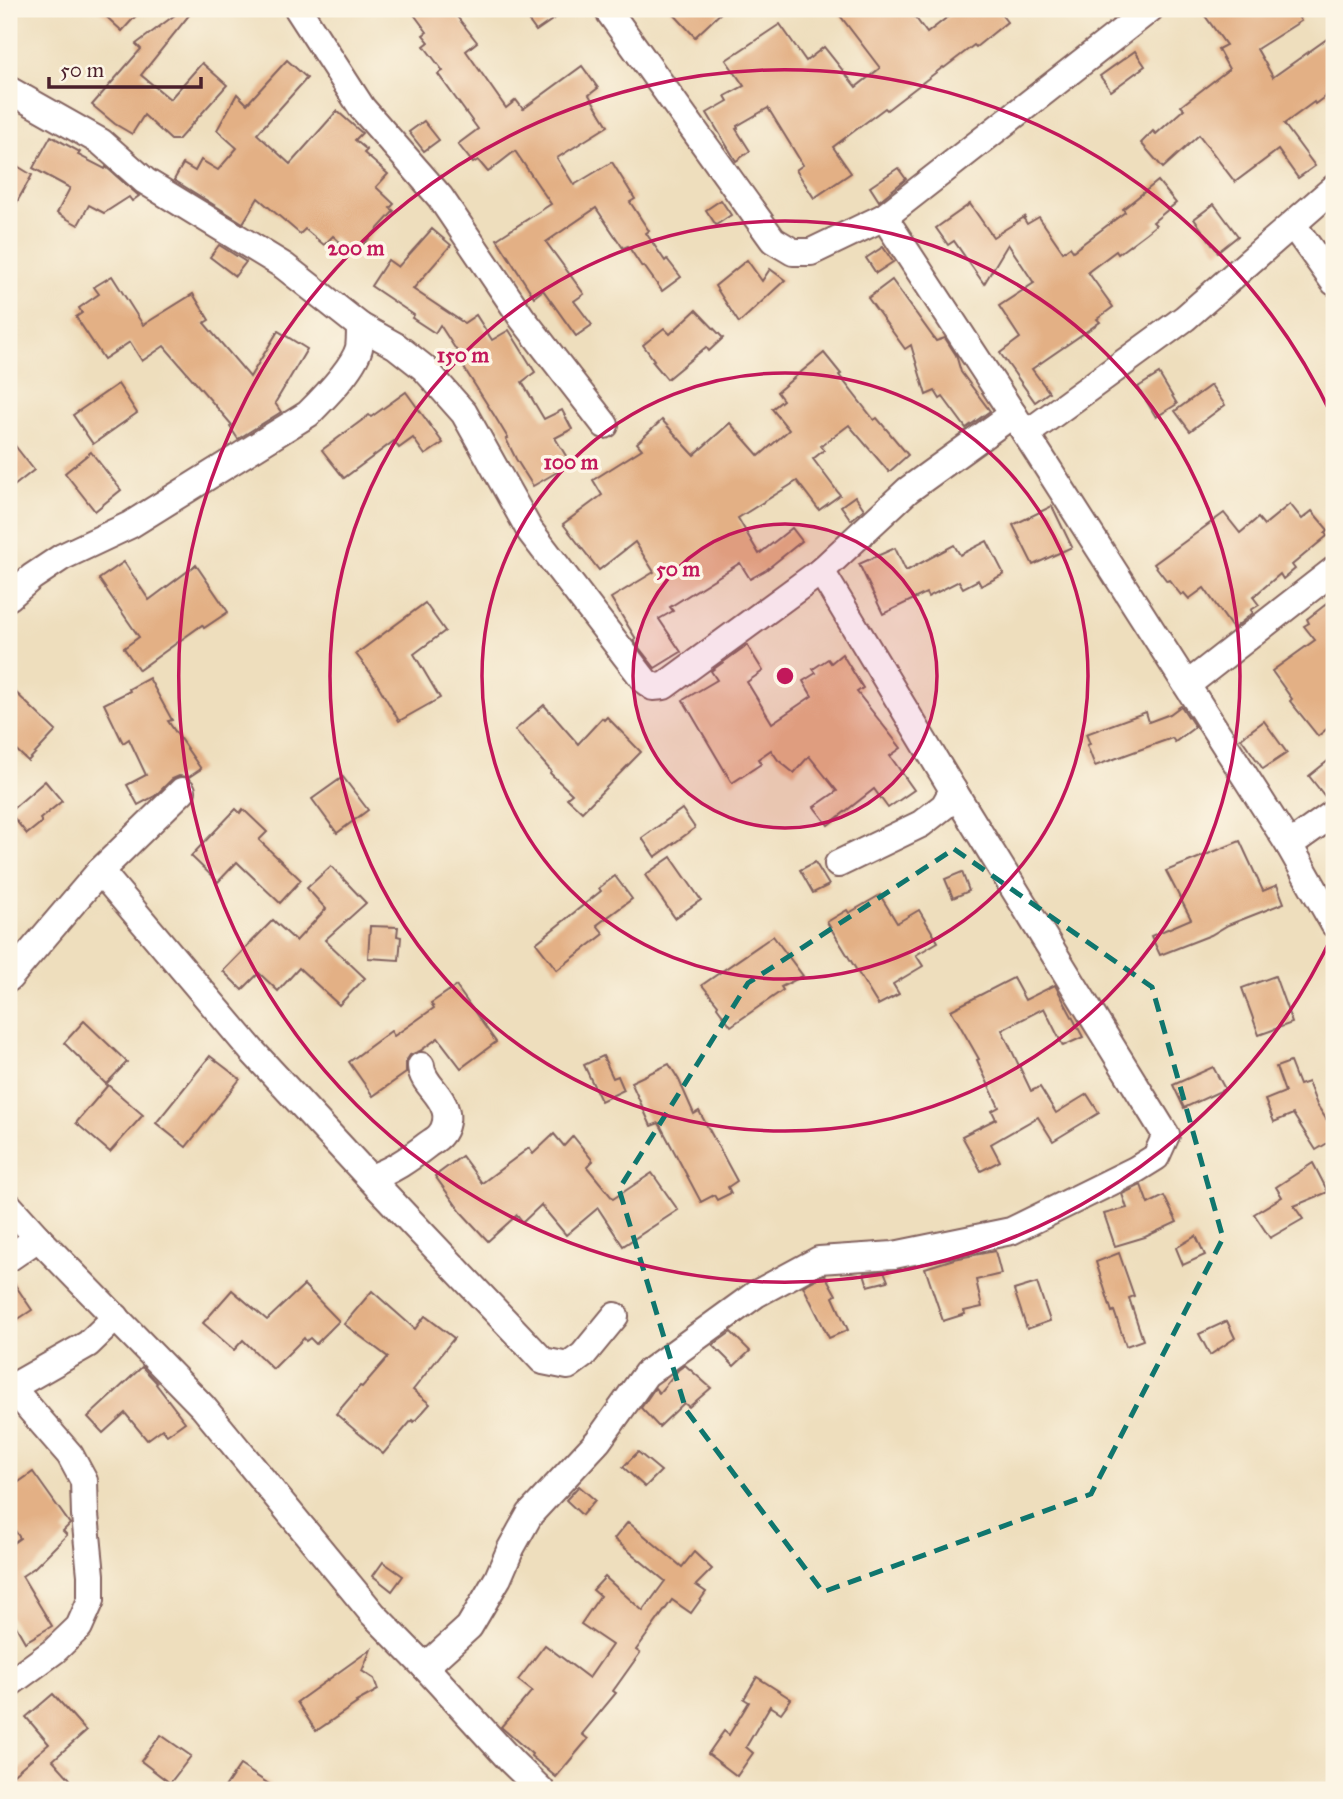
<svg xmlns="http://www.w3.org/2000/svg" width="1343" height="1799" font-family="'IM FELL Great Primer',serif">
	<rect width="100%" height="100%" fill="#fcf5e5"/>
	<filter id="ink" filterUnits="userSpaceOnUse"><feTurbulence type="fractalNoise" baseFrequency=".0143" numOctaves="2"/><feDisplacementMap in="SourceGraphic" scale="14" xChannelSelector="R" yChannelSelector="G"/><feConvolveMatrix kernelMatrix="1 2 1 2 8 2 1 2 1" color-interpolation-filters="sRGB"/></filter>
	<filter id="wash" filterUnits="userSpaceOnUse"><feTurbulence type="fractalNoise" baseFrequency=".00686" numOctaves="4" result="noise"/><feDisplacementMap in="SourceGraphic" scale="28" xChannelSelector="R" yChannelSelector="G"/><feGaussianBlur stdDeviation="1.57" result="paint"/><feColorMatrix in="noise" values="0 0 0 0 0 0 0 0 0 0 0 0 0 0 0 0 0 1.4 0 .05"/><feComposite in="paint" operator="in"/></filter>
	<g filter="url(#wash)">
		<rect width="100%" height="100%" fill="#eedebd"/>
		<g id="blocks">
			<g fill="#e3b085">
				<polygon points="98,9 142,9 122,31"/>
				<polygon points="183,9 194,9 141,75 170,99 202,63 227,85 178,140 171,140 144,115 132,134 115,124 92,105 141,49 136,44"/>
				<polygon points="410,9 451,9 477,42 466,51 506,108 516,100 523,109 582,66 598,88 589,95 608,126 557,158 574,185 612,162 635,199 630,202 649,231 646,233 665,261 667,259 681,277 662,291 644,266 642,267 628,246 623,248 596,208 546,242 584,294 574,301 592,325 576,336 543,290 534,297 497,239 551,204 515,151 488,172 478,160 473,163 458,144 478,129 438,74 443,71 424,46 429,42 423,35 427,32"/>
				<polygon points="520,9 568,9 536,31"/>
				<polygon points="669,9 725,9 695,37"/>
				<polygon points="835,9 909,9 927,33 958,9 997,9 1007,22 976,47 974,45 944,68 943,67 887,110 885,108 833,147 851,173 814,198 796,170 803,165 768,108 737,126 738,128 736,129 750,151 736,161 707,113 728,101 725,96 744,86 726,60 780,24 806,61 824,47 856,87 880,68"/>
				<polygon points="1200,9 1293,9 1301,21 1257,49 1273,77 1334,34 1334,90 1315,104 1314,102 1284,124 1315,166 1298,178 1278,150 1235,182 1199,135 1163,168 1141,143 1153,131 1156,134 1184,109 1181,106 1229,69 1218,49 1226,45"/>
				<polygon points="1135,51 1145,66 1111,91 1100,76"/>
				<polygon points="287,60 307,78 257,134 290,164 337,111 362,133 355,140 367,150 364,153 388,174 376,187 394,204 390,208 394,211 354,255 333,236 324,245 305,229 300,234 258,198 243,223 174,180 183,164 195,171 201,160 218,170 237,148 217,130 237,94 247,104"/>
				<polygon points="424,121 439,140 424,151 409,132"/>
				<polygon points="51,136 80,152 78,155 105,169 106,167 139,196 132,201 129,197 104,213 89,205 78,225 57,213 70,188 33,168"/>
				<polygon points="9,161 32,175 9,216"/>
				<polygon points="898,168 906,179 879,201 870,187"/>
				<polygon points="1158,181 1176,203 1153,222 1156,225 1146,233 1118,254 1116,251 1088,272 1113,307 1097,319 1100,322 1032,369 1049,392 1035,402 1000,353 1020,338 999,306 1034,283 1008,244 984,284 954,241 948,245 936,228 970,204 993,237 1026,216 1024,219 1027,224 1039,217 1063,252 1070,247 1073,251 1125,212 1123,209"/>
				<polygon points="721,200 731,215 716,225 706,210"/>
				<polygon points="1214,204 1238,236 1218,252 1194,219"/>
				<polygon points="432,229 451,245 413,289 464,323 476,315 492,340 509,330 535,372 522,382 544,419 562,410 572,429 555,438 571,464 533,486 516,459 506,439 508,438 494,415 459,360 462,359 440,325 435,333 412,318 414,315 371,286 388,260 398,267"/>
				<polygon points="219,245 246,262 235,276 210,257"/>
				<polygon points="883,247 893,262 876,273 866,258"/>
				<polygon points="747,260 762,281 770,269 785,280 739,323 715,286"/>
				<polygon points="112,276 143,325 193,294 209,320 204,323 250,377 278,331 307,349 275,403 281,412 238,439 230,427 232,425 164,346 142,361 130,342 104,359 76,317 82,313 79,308 99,294 94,287"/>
				<polygon points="892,280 936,341 945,338 956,355 961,372 990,411 966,428 943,397 940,399 935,391 926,395 911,345 905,349 868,298"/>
				<polygon points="696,310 723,338 709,351 706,347 667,379 652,361 654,360 643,345 664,328 670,334"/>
				<polygon points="824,353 841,374 839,375 874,420 877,418 908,455 889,472 849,425 821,446 824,450 813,459 840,495 819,510 797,481 738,518 759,554 792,528 802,541 766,570 750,579 740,563 670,607 673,611 659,619 681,652 655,668 633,640 636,639 611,598 654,572 635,542 599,570 563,524 602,495 593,480 642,449 637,443 662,420 694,455 730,423 759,456 789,430 772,409 783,400 777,392"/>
				<polygon points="1159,374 1177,404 1156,417 1138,387"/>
				<polygon points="118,384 137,413 93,444 73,415"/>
				<polygon points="1211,385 1225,405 1190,431 1175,411"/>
				<polygon points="406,392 443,443 425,455 413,438 399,448 394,441 344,478 322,450 369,415 371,417"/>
				<polygon points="9,438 34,470 9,490"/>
				<polygon points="91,452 121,490 95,511 65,473"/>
				<polygon points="855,496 864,509 851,520 841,506"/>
				<polygon points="1290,504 1302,519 1312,511 1328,530 1325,533 1327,536 1292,565 1295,569 1283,579 1280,574 1253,597 1259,605 1251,610 1253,613 1233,629 1204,588 1189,599 1184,593 1181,595 1169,580 1167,581 1154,564 1224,513 1240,533 1258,518 1264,525"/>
				<polygon points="1052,506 1072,547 1033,565 1013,525"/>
				<polygon points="987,541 1004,574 981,586 978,580 963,588 959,581 928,597 926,593 883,614 859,564 895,548 906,571 954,545 960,555"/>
				<polygon points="124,562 149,600 196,565 228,612 204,628 202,625 139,670 124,648 139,637 99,579"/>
				<polygon points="1334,598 1334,723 1318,736 1290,701 1292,699 1272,671 1315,640 1304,626 1309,623 1307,619"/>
				<polygon points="425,603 445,631 414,654 440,698 399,721 372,675 356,654"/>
				<polygon points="747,645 763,671 747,682 772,723 812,696 803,681 816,673 813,669 828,659 831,663 842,654 863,688 857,692 901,748 890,756 914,790 888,808 874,789 828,825 814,807 837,791 809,756 794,773 778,760 771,750 758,759 761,764 732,783 683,700 717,680 711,671"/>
				<polygon points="149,678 172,720 168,721 201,769 189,777 179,776 172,779 155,796 138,805 127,785 146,775 129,739 123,743 104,704 130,691 129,689"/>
				<polygon points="9,686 56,731 28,761 9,743"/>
				<polygon points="544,705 578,744 602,718 604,720 607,717 641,752 582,812 567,798 572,794 550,773 551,771 515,730"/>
				<polygon points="1181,706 1195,727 1175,742 1172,738 1095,766 1087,745 1090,744 1086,734 1146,712 1149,722 1170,714"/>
				<polygon points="1264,721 1287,753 1263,769 1241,738"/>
				<polygon points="1334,756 1334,798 1327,799 1309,776"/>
				<polygon points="343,777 368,810 337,833 312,799"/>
				<polygon points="45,781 62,801 40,819 42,822 27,834 9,812"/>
				<polygon points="236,809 240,813 243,809 267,832 259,840 301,880 280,903 237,862 218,882 191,856"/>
				<polygon points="682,809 695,828 655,857 642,838"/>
				<polygon points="1240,841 1263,891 1277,885 1284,903 1228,925 1211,935 1160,955 1151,936 1191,919 1166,871"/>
				<polygon points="671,857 701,900 675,918 645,875"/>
				<polygon points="815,862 829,885 813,893 800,870"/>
				<polygon points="331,866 366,903 325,940 365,978 339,1005 299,968 278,991 259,973 242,990 223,971 273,920 296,941 326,909 307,888"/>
				<polygon points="962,872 969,891 953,898 945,879"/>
				<polygon points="615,876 632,899 597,925 604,934 557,970 536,943 601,891 599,888"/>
				<polygon points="880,895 897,923 919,910 938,942 916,955 923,966 893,984 899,994 878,1005 827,922 847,910 849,913"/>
				<polygon points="370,926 398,927 397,936 401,937 399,960 368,958"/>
				<polygon points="773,936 803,976 781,987 783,990 731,1026 717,1007 718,1005 702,985"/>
				<polygon points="1275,976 1292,1023 1259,1035 1242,988"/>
				<polygon points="1013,978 1025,1000 1055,985 1083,1037 1063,1046 1044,1008 1002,1030 1031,1091 1040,1087 1056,1113 1087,1094 1099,1113 1053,1141 1038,1117 991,1144 1000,1161 981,1171 962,1136 996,1119 992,1111 999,1107 977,1060 979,1059 951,1010"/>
				<polygon points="456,986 496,1042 461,1068 438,1038 420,1051 410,1055 406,1061 406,1073 373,1096 349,1062 391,1031 394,1036 434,1008 431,1003"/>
				<polygon points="84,1021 127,1062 106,1084 64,1043"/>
				<polygon points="210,1056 240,1079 186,1147 156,1123"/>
				<polygon points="603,1056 613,1078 618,1076 624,1090 601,1101 584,1065"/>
				<polygon points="1290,1062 1299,1085 1308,1082 1317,1105 1334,1131 1334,1139 1316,1150 1293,1114 1274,1122 1265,1100 1285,1092 1276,1067"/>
				<polygon points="669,1064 679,1080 694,1114 699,1111 737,1181 728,1187 731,1193 717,1200 714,1195 701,1202 659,1123 651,1126 631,1082"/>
				<polygon points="1213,1067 1225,1089 1184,1108 1173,1085"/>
				<polygon points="108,1085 143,1115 110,1152 76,1123"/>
				<polygon points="554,1134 564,1146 573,1136 593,1161 587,1167 613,1199 652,1173 678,1210 623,1246 598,1208 566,1235 541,1205 523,1222 517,1215 488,1241 461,1212 435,1176 462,1156 482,1183 529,1148 533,1154"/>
				<polygon points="1313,1163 1328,1192 1294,1206 1303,1219 1270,1238 1254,1214 1282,1197 1276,1187"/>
				<polygon points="1141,1185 1148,1204 1164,1196 1177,1222 1145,1237 1115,1246 1104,1214 1127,1208 1122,1194"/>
				<polygon points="1196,1236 1205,1255 1183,1265 1176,1248"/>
				<polygon points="995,1251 1001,1274 976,1280 982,1307 964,1311 965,1314 943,1321 925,1268 954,1259"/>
				<polygon points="1119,1253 1134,1296 1129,1298 1143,1340 1126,1346 1114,1311 1112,1312 1096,1262"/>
				<polygon points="884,1271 888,1281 868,1286 864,1273"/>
				<polygon points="823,1275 825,1275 836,1295 833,1297 848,1330 829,1338 803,1286"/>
				<polygon points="9,1276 32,1310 9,1325"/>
				<polygon points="1037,1283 1050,1321 1027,1329 1014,1290"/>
				<polygon points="304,1285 339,1321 316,1344 310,1338 306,1341 304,1338 273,1369 243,1340 234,1350 203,1323 232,1290 267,1320"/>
				<polygon points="372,1291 415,1329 425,1316 454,1338 413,1390 430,1404 414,1422 412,1420 383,1454 336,1414 360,1386 362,1387 388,1357 344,1324"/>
				<polygon points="1227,1321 1235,1338 1210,1355 1199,1334"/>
				<polygon points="731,1332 750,1351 734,1366 713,1345"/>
				<polygon points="685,1365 711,1388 689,1407 684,1403 659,1427 641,1408 655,1388 659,1393 678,1370"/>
				<polygon points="142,1367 157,1383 156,1384 185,1422 167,1435 162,1429 147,1440 125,1413 103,1433 88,1417"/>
				<polygon points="638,1452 661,1471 645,1487 623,1467"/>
				<polygon points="33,1472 70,1524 63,1531 67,1535 34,1568 22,1576 52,1626 25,1642 9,1614 9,1546 20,1538 9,1522 9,1489"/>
				<polygon points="579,1486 595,1500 582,1515 566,1500"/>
				<polygon points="628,1522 682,1567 694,1552 712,1569 696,1585 706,1592 691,1613 672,1600 636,1650 640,1653 613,1691 616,1693 582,1734 588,1739 556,1777 531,1756 532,1754 501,1727 532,1691 518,1680 545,1645 589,1678 612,1645 581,1624 600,1596 593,1590 605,1577 643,1611 665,1581 614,1539"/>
				<polygon points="383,1562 403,1576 392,1591 373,1576"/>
				<polygon points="371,1649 362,1671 374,1679 378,1690 356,1702 357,1703 316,1731 297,1702"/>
				<polygon points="757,1677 791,1699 781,1713 770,1706 746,1747 753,1753 737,1776 708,1754 724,1731 729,1735 749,1702 744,1699"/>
				<polygon points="53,1694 86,1731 53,1760 70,1779 56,1790 9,1790 9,1778 49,1744 26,1717"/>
				<polygon points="161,1735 191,1756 170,1783 141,1761"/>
				<polygon points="240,1765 278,1790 223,1790"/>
			</g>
		</g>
	</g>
	<g filter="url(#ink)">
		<use href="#blocks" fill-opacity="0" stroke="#83625e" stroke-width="2"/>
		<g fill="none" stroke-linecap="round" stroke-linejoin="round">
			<g stroke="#83625e" stroke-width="30">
				<g id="minor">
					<polyline points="298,9 362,108 440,197 522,318 605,425"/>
					<polyline points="607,9 773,240 793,252 811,252 884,217 1150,9"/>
					<polyline points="9,90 101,142 145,181 284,266 360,326 396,346 424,368 464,413 530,531 645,681 653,687 664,686 821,571 908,490 1013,414"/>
					<polyline points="884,217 1026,434 1289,845 1334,924"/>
					<polyline points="1293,225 1334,282"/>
					<polyline points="1026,434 1185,318 1334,188"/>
					<polyline points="821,571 953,790 944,806 921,824 838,864"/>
					<path d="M9 597 32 577 62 557 130 525 308 414C324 398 353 369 359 348 360 341 360 333 360 326"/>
					<polyline points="1187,685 1334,570"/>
					<polyline points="1289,845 1334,813"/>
					<polyline points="100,871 253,1052 378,1187 543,1361 568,1366 583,1355 615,1316"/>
					<polyline points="9,978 100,871 182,791"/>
					<path d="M370 1178C392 1171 409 1159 427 1145 431 1142 437 1139 440 1135 446 1128 448 1117 445 1109 440 1092 422 1083 421 1066"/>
					<polyline points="9,1206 38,1238 203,1407 373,1614 425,1667 512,1762 541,1790"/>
					<polyline points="9,1258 38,1238"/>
					<polyline points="9,1389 88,1344 116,1317"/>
					<polyline points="425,1667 469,1627 498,1578 511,1548 530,1514 598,1441 646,1374 756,1294 819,1260 894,1255 1011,1231 1135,1170 1156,1157 1166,1135 953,790"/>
					<polyline points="9,1684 54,1651 79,1627 91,1600 91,1575 85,1515 84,1481 70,1455 11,1387"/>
				</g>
			</g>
			<use href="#minor" stroke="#fff" stroke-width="26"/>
		</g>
	</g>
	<path fill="none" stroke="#0f766e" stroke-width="5" stroke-dasharray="14 9" stroke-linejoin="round" d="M954 849 1152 987 1223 1238 1091 1494 823 1592 686 1410 619 1189 748 983Z"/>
	<circle cx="785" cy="676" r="152" fill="#c2185b" fill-opacity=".12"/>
	<g fill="none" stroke="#c2185b" stroke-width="3.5">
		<circle cx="785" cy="676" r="152"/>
		<circle cx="785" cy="676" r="303"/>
		<circle cx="785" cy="676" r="455"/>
		<path d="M1334 932A606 606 0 1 1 1334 420"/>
	</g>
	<circle cx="785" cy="676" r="10" fill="#c2185b" stroke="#fcf5e5" stroke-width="3.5"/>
	<g font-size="21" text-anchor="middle" font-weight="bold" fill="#c2185b" stroke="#fcf5e5" stroke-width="7" stroke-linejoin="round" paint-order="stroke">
		<text x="356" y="255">200 m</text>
		<text x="463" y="362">150 m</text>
		<text x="571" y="469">100 m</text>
		<text x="678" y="576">50 m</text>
	</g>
	<rect width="1343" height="1799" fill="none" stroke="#fcf5e5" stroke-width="35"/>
	<path d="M49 77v10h152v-10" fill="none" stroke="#4a1f2b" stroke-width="3.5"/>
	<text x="60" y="77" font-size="21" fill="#4a1f2b" stroke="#fcf5e5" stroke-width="5" paint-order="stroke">50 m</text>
</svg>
